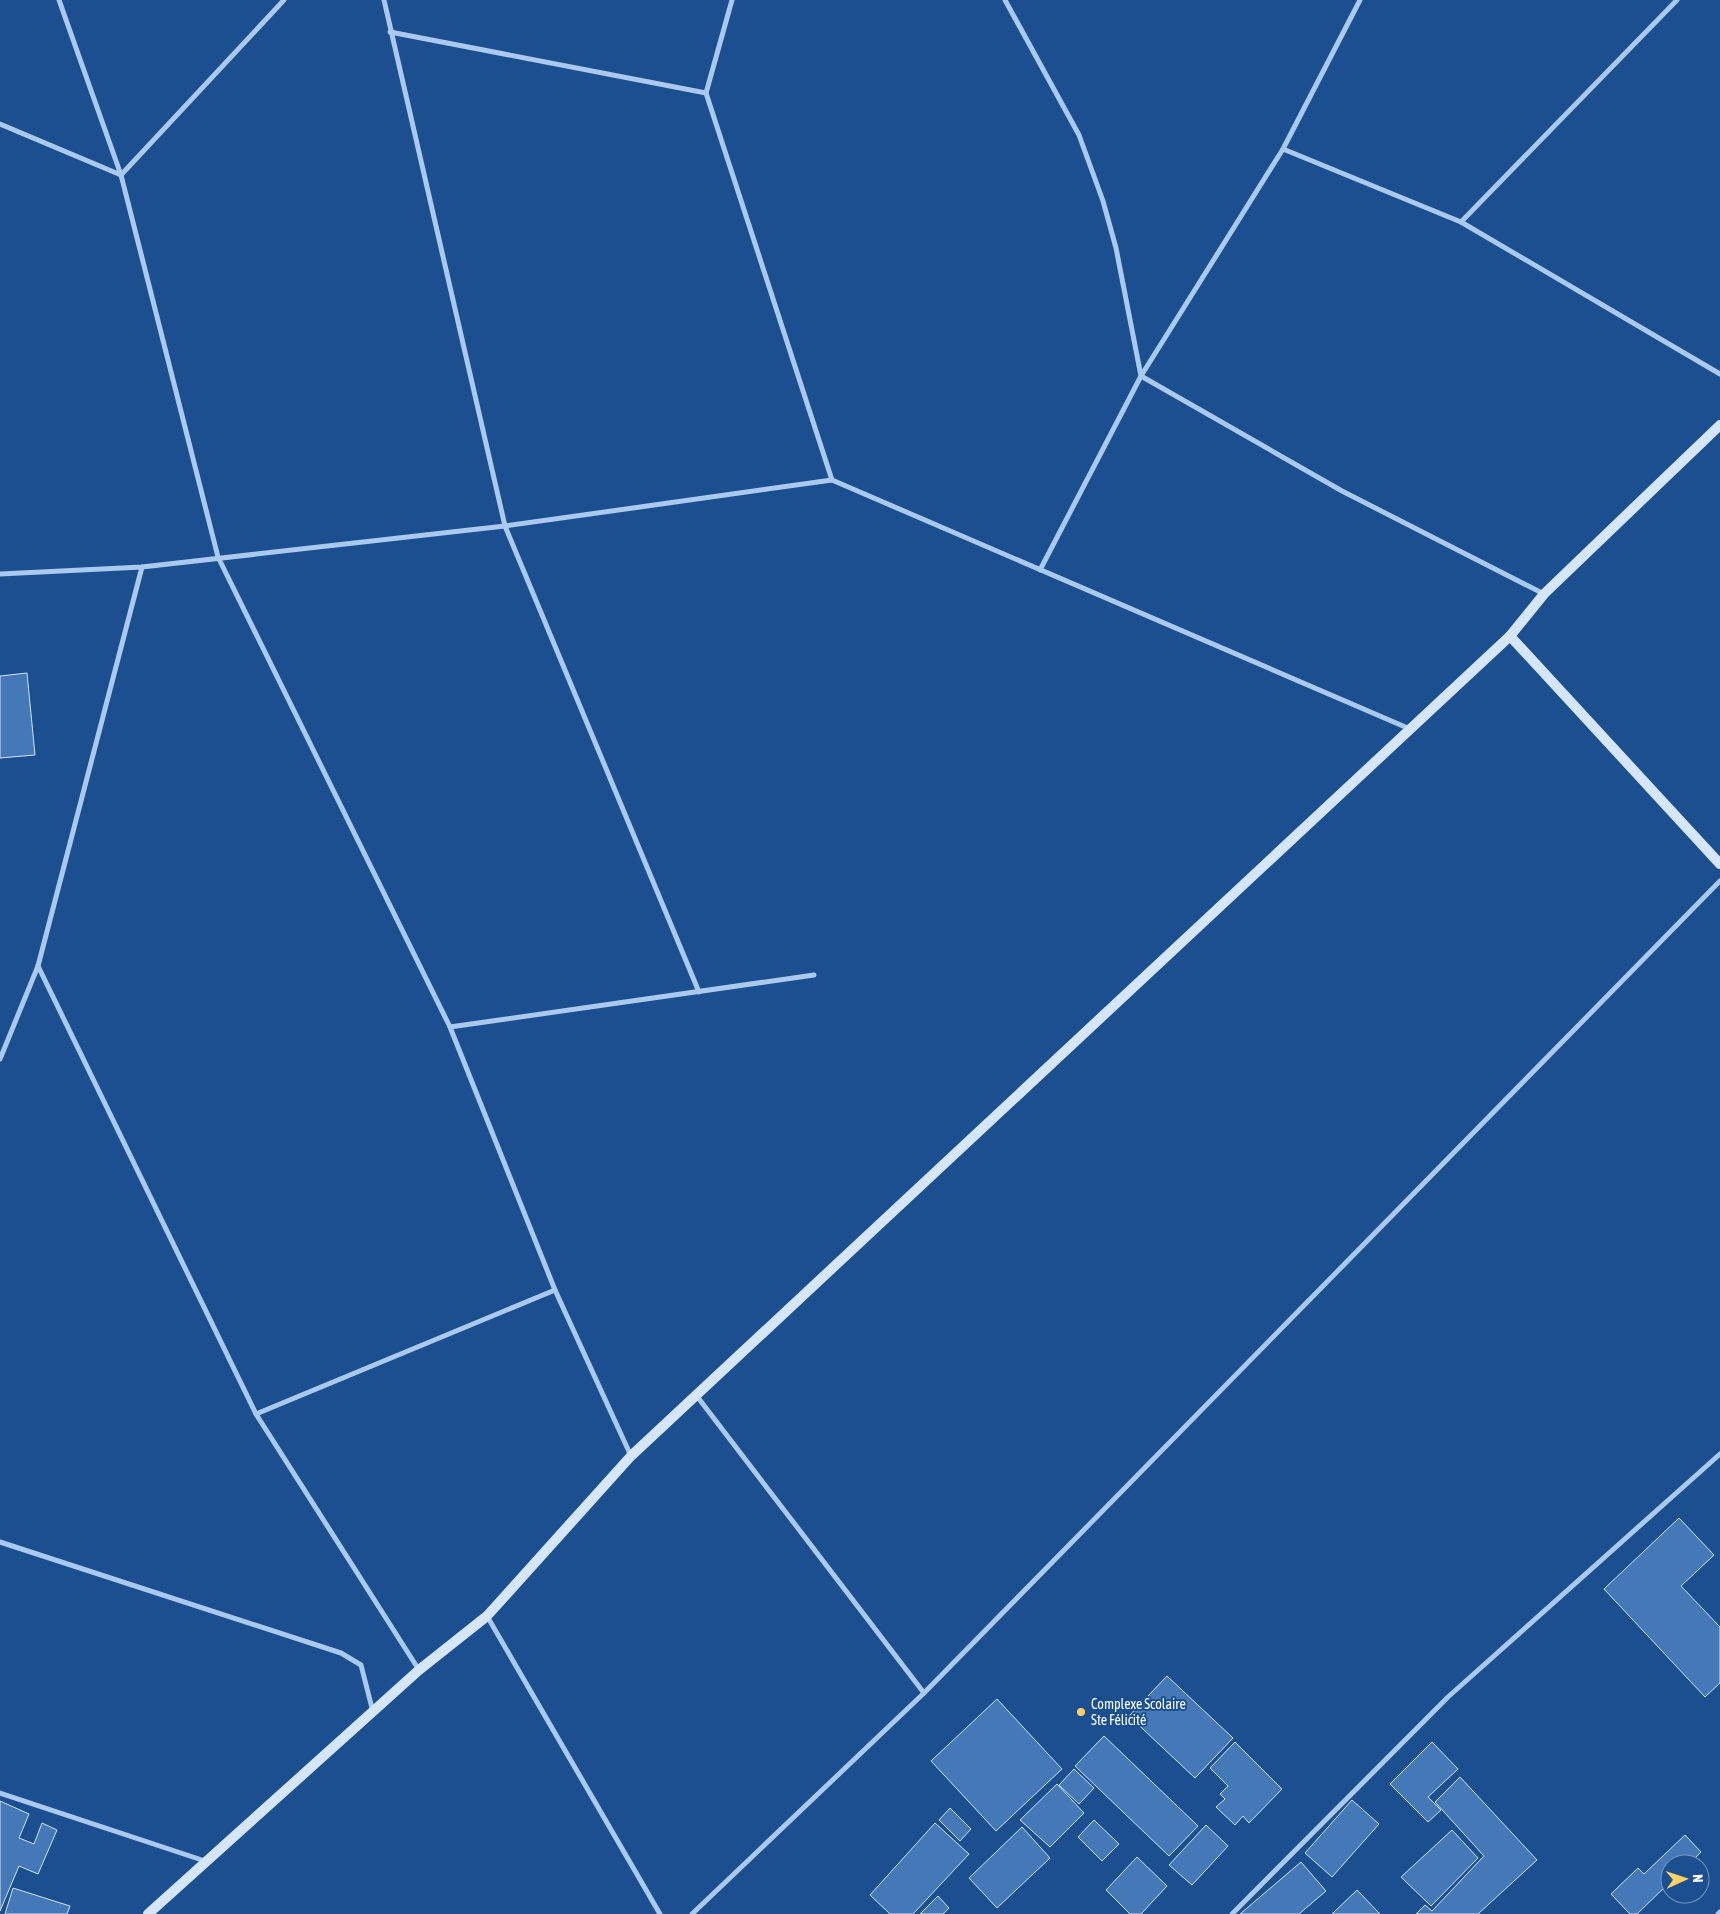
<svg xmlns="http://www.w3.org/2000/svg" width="1720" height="1914" font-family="'Asap Condensed',sans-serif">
	<rect width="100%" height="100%" fill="#1b4f8f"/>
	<g fill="#4478b7" stroke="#cfe3fa">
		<polygon points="27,673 35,755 0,758 0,676"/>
		<polygon points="1679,1518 1714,1555 1681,1586 1720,1627 1720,1683 1705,1697 1604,1589"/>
		<polygon points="1167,1676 1233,1738 1195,1778 1129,1716"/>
		<polygon points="997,1699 1062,1769 996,1831 931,1761"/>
		<polygon points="1104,1736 1198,1826 1169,1856 1075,1766"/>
		<polygon points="1235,1742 1282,1789 1249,1823 1243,1816 1235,1825 1216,1807 1225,1799 1220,1794 1228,1786 1210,1768"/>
		<polygon points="1432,1742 1458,1769 1428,1797 1441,1810 1428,1822 1390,1784"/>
		<polygon points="1074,1769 1094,1788 1079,1804 1059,1785"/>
		<polygon points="1460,1777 1537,1860 1478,1914 1416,1914 1425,1905 1432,1911 1484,1856 1435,1802"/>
		<polygon points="1057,1784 1084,1813 1050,1847 1020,1820"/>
		<polygon points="1352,1800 1379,1824 1332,1877 1305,1853"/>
		<polygon points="0,1801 29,1814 19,1838 34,1844 42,1823 57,1830 38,1874 19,1866 0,1911"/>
		<polygon points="950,1808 971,1829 960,1841 939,1820"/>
		<polygon points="1094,1820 1119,1844 1102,1861 1078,1837"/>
		<polygon points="935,1823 969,1854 913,1914 890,1914 870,1895"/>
		<polygon points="1206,1825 1228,1846 1192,1885 1169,1865"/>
		<polygon points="1022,1827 1050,1858 997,1908 969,1878"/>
		<polygon points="1452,1830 1478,1858 1431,1906 1401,1877"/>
		<polygon points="1685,1835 1701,1852 1689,1864 1670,1864 1670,1882 1637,1914 1630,1914 1611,1894 1638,1868 1644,1874"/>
		<polygon points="1137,1857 1167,1886 1141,1914 1130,1914 1106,1890"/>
		<polygon points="1301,1862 1326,1891 1299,1914 1240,1914"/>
		<polygon points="13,1888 70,1906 67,1914 5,1914"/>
		<polygon points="1357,1890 1380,1914 1332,1914"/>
		<polygon points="938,1896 949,1908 943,1914 920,1914"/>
	</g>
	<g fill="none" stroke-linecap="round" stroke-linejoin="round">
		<g stroke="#a9c9ee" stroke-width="5">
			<polyline points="59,0 121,175 218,557 450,1027 555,1290 631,1456"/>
			<polyline points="384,0 505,526 699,992"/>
			<polyline points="732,0 706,93 832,480"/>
			<polyline points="1005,0 1079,135 1103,201 1116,248 1141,376 1342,491 1544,594"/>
			<polyline points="390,32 706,93"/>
			<polyline points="0,124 121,175"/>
			<polyline points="1283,149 1461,222 1720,374"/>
			<polyline points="121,175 284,0"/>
			<polyline points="1461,222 1677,0"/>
			<polyline points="1040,570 1141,376 1283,149 1360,0"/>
			<polyline points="0,574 142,567 505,526 832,480 1410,729"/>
			<polyline points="38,966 256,1414 419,1670"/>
			<polyline points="450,1027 814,975"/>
			<polyline points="0,1059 38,966 142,567"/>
			<polyline points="696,1395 924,1693"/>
			<polyline points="256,1414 555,1290"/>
			<polyline points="0,1542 341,1653 361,1665 373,1712"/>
			<polyline points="487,1616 660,1914"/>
			<polyline points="0,1793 205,1861"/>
			<polyline points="692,1914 924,1693 1720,881"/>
			<polyline points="1232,1914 1448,1697 1720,1454"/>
			<polyline points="1718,1914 1720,1912"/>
		</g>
		<g stroke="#d6e6fa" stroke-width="10">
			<polyline points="1510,636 1720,864"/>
			<polyline points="148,1914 419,1670 487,1616 631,1456 1510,636 1544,594 1720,425"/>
		</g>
	</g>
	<circle fill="#ffd166" stroke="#1b4f8f" stroke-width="2" cx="1081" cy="1712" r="5"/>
	<g text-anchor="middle" stroke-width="4" stroke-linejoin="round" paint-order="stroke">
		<g font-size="14" fill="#fff" stroke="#1b4f8f" text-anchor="start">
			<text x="1091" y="1709">Complexe Scolaire<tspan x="1091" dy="16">Ste Félicité</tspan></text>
		</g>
	</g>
	<g transform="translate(1685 1879) rotate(87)"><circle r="24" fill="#1b4f8f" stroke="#7695bc"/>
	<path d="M0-4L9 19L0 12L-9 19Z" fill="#ffd166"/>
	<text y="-8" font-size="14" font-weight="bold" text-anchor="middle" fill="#ffffff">N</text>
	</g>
</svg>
